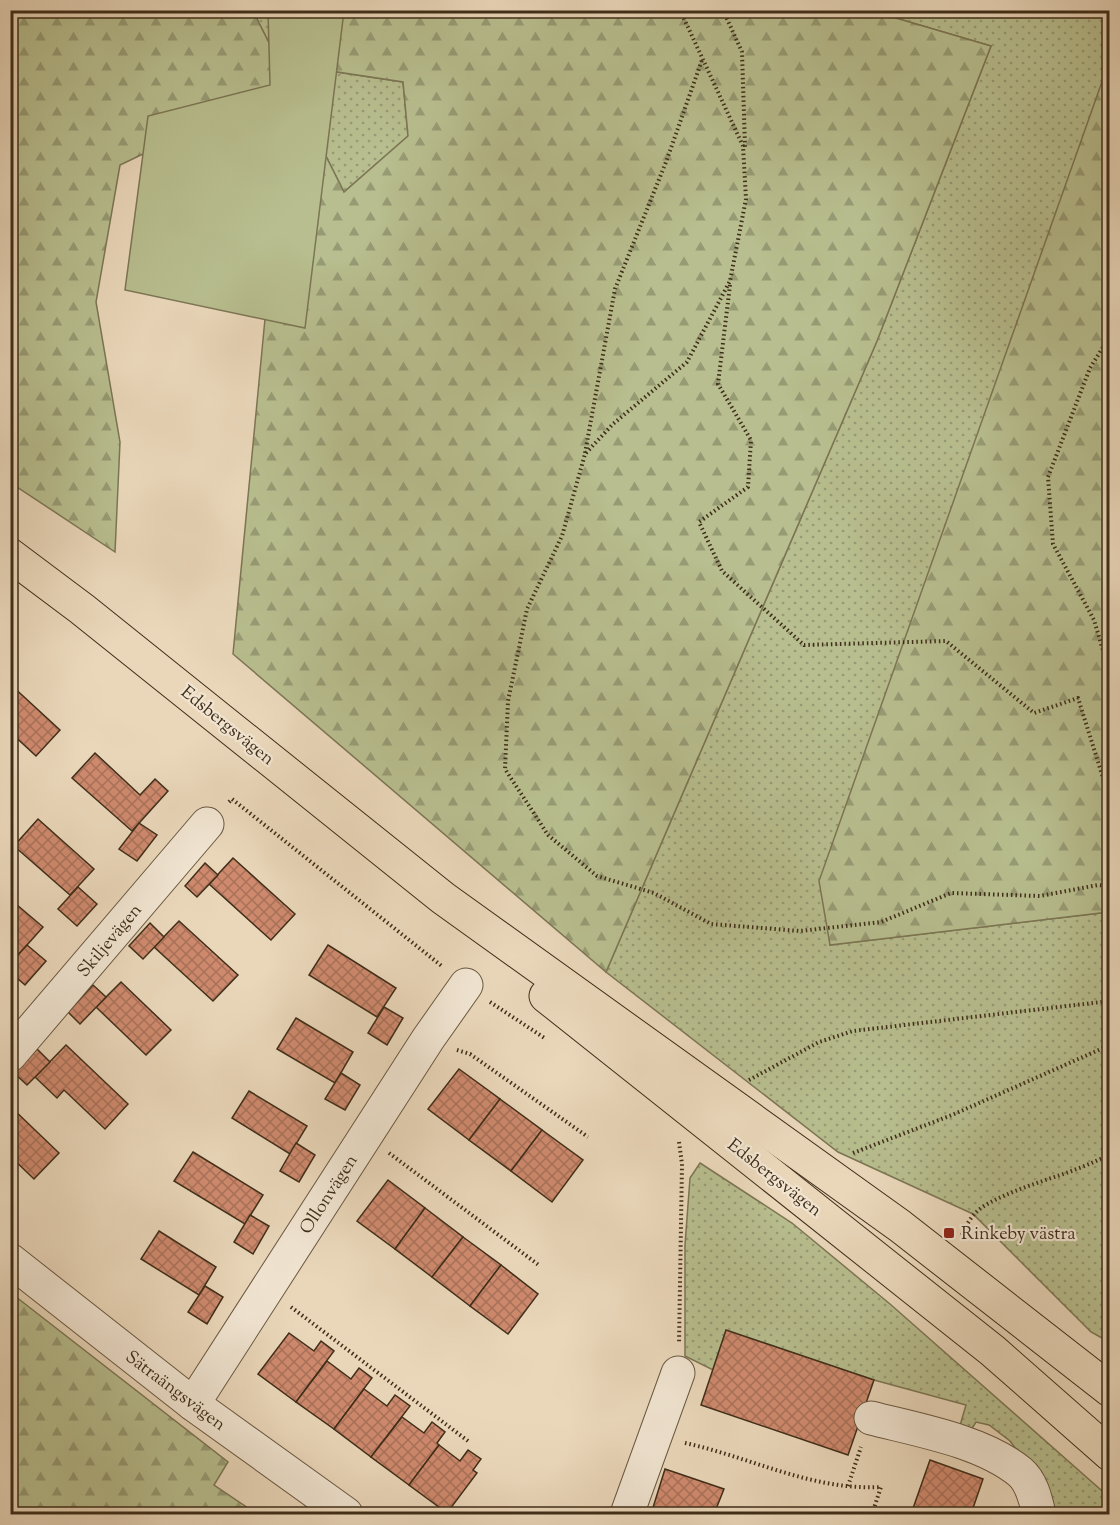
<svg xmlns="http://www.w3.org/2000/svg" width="1120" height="1525" font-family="'Sorts Mill Goudy',serif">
	<defs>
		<pattern id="grass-dots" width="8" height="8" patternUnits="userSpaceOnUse" patternTransform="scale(1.5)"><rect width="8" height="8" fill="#b8be8f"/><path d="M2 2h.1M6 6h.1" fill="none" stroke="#979b74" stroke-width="1.8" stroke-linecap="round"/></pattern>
		<pattern id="forest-firs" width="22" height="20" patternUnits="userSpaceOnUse" patternTransform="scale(1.5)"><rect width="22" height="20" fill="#b8be8f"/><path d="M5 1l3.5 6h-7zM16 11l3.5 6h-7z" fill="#979b74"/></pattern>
		<pattern id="building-cross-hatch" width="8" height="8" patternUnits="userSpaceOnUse" patternTransform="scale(1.5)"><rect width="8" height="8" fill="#cf8a6e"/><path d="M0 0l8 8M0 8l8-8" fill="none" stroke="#a9715a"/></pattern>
	</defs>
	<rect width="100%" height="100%" fill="#ead7ba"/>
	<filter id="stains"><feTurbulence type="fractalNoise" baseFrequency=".00333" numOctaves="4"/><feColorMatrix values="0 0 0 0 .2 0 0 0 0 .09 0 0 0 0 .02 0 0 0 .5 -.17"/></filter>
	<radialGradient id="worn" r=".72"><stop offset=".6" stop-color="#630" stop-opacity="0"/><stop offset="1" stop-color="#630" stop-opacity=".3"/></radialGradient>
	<g fill="url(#grass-dots)" stroke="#7c7654" stroke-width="1.5">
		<polygon points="247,11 310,11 311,68 403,82 408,136 344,192 255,15"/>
		<polygon points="872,11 1109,11 1109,62 830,945 1109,912 1109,1342 1091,1332 973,1214 838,1152 606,972 877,341 991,46"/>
		<polygon points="700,1163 792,1223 890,1304 1109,1497 1109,1505 1101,1509 1045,1509 1042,1484 1010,1441 989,1425 976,1422 969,1433 959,1429 966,1405 874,1380 726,1331 713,1370 685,1356 685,1245 690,1178"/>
	</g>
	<g fill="url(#forest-firs)" stroke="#7c7654" stroke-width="1.5">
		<polygon points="10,11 247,11 255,15 344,192 408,136 403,82 311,68 310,11 872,11 991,46 877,341 606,972 233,654 271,256 193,130 120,165 96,302 120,442 115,552 11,483"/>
		<polygon points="1109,62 1109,912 830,945 819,881"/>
		<polygon points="11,1293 228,1462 214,1485 257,1514 11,1514"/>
	</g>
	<polygon fill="#b8be8f" stroke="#7c7654" stroke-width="1.5" points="268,11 344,11 305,328 125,290 148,116 270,85"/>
	<g fill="url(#building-cross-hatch)" stroke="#3f2e19" stroke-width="1.5">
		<polygon points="10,684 60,730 36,756 10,732"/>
		<polygon points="95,753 140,795 155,779 168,791 132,831 72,778"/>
		<polygon points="38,819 94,869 70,895 14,846"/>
		<polygon points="139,823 157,835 137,861 119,849"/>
		<polygon points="233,858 295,914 271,940 209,884"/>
		<polygon points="205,863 218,875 197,897 185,886"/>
		<polygon points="78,887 97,904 77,926 58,909"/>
		<polygon points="10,899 43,927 19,954 10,946"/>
		<polygon points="179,921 238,975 213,1001 154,947"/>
		<polygon points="150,923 164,937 143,959 129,946"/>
		<polygon points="27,945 46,961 25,985 10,972 10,964"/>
		<polygon points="328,945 396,988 377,1017 309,975"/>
		<polygon points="121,982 171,1030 146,1055 96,1007"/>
		<polygon points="93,985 106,997 80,1024 68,1012"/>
		<polygon points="384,1007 403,1018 387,1045 368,1033"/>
		<polygon points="296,1018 353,1052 335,1083 277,1049"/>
		<polygon points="66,1045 128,1104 105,1129 64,1090 57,1098 35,1077"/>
		<polygon points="36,1048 50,1062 27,1085 13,1072"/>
		<polygon points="459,1069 500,1099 469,1140 428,1109"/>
		<polygon points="341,1073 360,1085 345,1110 325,1099"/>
		<polygon points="249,1091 307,1126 290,1154 232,1118"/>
		<polygon points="500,1099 542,1130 511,1171 469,1140"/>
		<polygon points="11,1107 59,1153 34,1179 10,1156"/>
		<polygon points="542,1130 583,1160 552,1202 511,1171"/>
		<polygon points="296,1143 315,1155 299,1182 280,1171"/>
		<polygon points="193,1152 263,1195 245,1224 174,1181"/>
		<polygon points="388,1180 425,1208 395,1249 357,1221"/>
		<polygon points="425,1208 463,1237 432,1277 395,1249"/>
		<polygon points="250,1215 269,1226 253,1254 234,1242"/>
		<polygon points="159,1231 216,1267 199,1295 141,1259"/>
		<polygon points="463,1237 501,1265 470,1306 432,1277"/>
		<polygon points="501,1265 538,1294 508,1334 470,1306"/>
		<polygon points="205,1286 223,1297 207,1324 188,1312"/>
		<polygon points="726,1330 874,1380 848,1455 701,1405"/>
		<polygon points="289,1333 314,1351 321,1341 334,1351 296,1402 258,1374"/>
		<polygon points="327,1361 351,1379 359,1368 372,1378 334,1429 296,1402"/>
		<polygon points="364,1389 387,1406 395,1395 410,1406 371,1457 334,1429"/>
		<polygon points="402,1417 424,1433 432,1422 445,1432 437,1443 439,1445 409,1485 371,1457"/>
		<polygon points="439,1445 460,1461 468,1450 481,1459 473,1470 477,1473 447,1513 409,1485"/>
		<polygon points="930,1460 983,1479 971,1514 911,1514"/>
		<polygon points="665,1469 724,1489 714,1514 651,1514"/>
	</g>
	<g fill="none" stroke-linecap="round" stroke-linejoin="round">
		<g stroke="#6a5841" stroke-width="35">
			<g id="minor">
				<polyline points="10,1055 207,824"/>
				<polyline points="10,1260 193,1404 346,1514"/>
				<polyline points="193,1404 428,1039 466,985"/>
				<path d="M871 1418C918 1430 982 1441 1020 1472 1032 1482 1036 1501 1039 1514"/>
				<polyline points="627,1514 678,1373"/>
			</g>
		</g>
		<g stroke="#3f2e19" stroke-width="35">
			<g id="major">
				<polyline points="10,555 82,609 443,898 900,1226 1110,1390"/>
				<polyline points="546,996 993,1351 1110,1454"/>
			</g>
		</g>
		<g stroke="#3f2e19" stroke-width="4" stroke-dasharray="1.5 3" stroke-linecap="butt">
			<polyline points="680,10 743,146 746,199 730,281 687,362 613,424 585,454 562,536 527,609 508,701 505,769 548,835 597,876 654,893 711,924 800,931 881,922 951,893 1040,896 1098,885 1110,886"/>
			<polyline points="723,10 742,52 745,147"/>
			<polyline points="730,285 718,384 751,440 748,487 699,522 722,571 804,645 946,641 1034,713 1078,698 1110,800"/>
			<polyline points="1110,336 1090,368 1048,477 1053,544 1094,620 1110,674"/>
			<polyline points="585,453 615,289 666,162 702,60"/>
			<polyline points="229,802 232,799 443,967"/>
			<polyline points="490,1002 546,1039"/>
			<polyline points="457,1050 470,1054 588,1137"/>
			<polyline points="749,1080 819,1042 853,1031 1110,1001"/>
			<polyline points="679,1142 682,1164 679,1344"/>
			<polyline points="389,1153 540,1266"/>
			<polyline points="853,1153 952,1115 1110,1045"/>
			<path d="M962 1235C967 1223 973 1213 984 1206 1023 1183 1070 1176 1110 1154"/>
			<polyline points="291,1307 468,1441"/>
			<path d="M685 1443C750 1457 813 1491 881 1487L872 1514"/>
			<polyline points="848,1486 861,1447"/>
		</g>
		<use href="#minor" stroke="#f1e5d2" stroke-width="33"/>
		<use href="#major" stroke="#ead7ba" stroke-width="33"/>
	</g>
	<rect fill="#8f2418" stroke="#f1e5d2" stroke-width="2" x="943" y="1227" width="12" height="12" rx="3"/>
	<g text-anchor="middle" stroke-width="4.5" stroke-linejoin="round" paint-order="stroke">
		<g font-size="18" fill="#3f2e19" stroke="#f1e5d2">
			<text transform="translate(228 725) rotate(39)" y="6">Edsbergsvägen</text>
			<text transform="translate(109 940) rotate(-50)" y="6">Skiljevägen</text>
			<text transform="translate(775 1177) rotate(38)" y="6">Edsbergsvägen</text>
			<text transform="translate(328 1194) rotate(-57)" y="6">Ollonvägen</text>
			<text transform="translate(176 1390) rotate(37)" y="6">Sätraängsvägen</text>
		</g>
		<g font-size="18" fill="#3f2e19" stroke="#f1e5d2" text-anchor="start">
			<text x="961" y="1239">Rinkeby västra</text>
		</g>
	</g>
	<rect width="1120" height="1525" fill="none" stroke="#ead7ba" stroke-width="36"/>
	<rect x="12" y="12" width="1096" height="1501" fill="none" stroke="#3f2e19" stroke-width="3"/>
	<rect x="18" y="18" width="1084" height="1489" fill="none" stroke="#3f2e19" stroke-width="1.5"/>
	<rect width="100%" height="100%" filter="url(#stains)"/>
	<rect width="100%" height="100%" fill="url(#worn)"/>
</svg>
